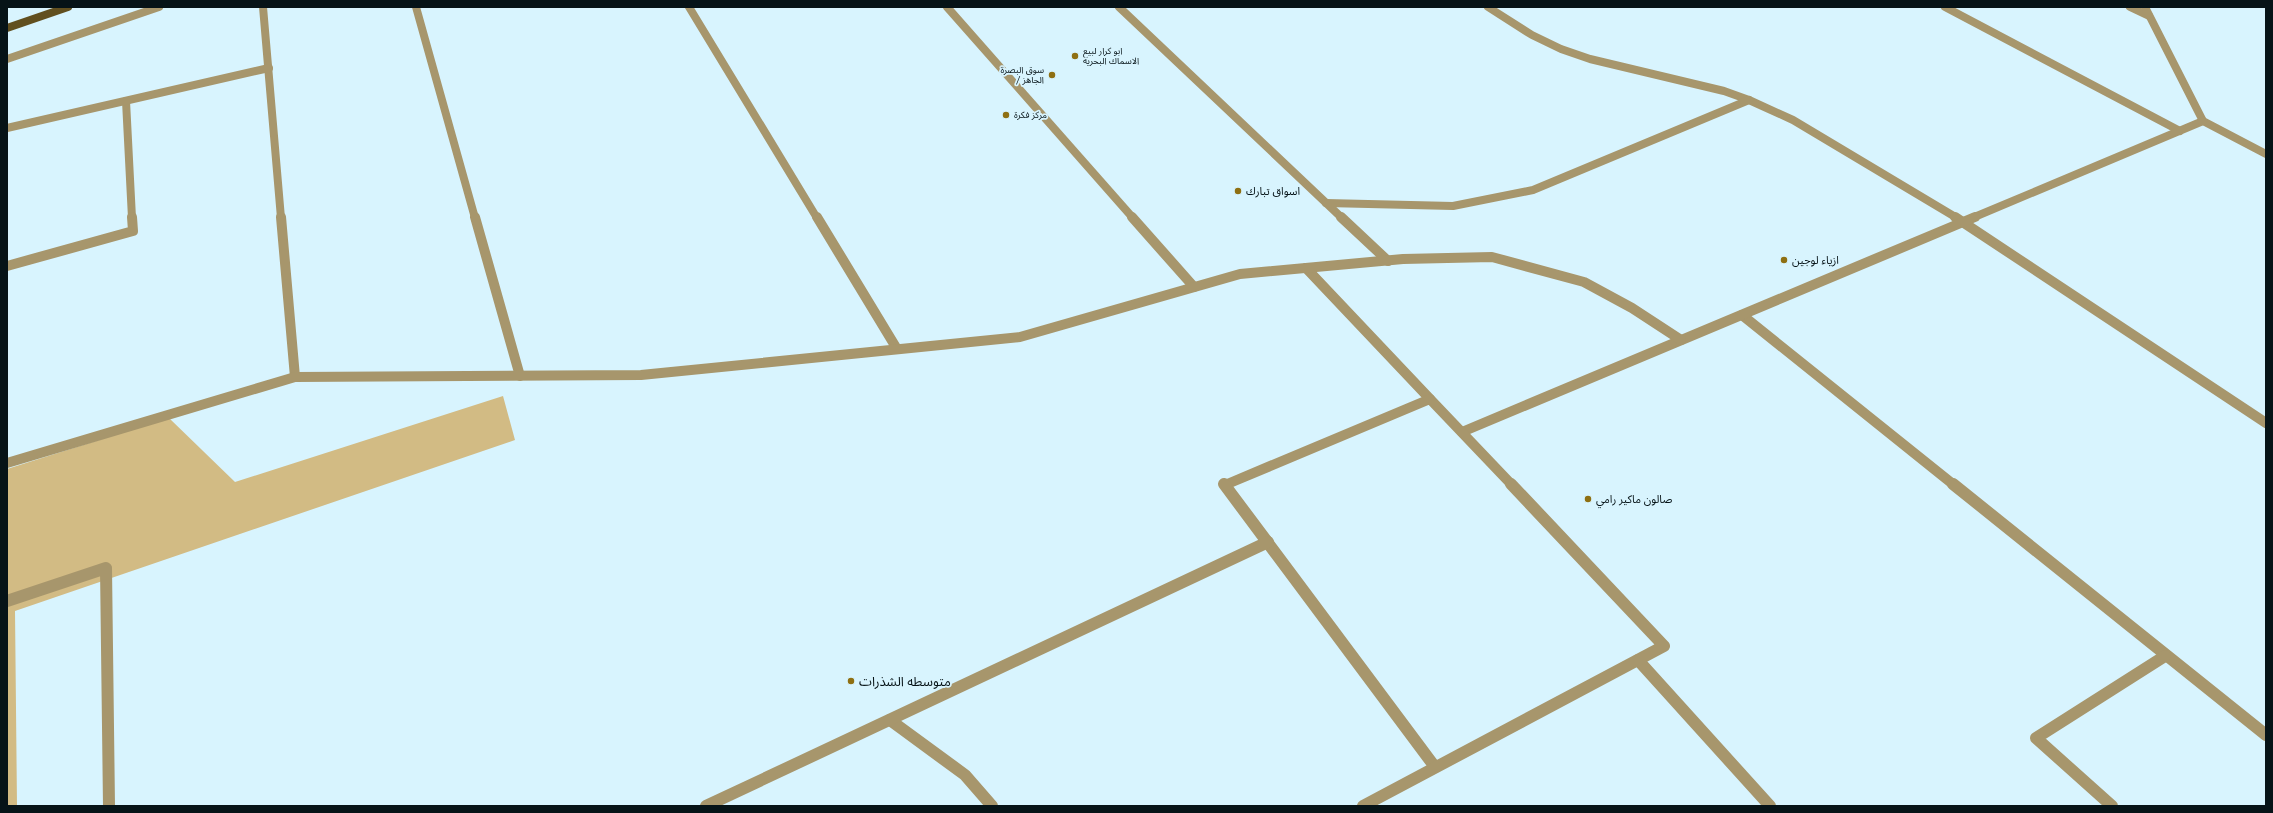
<svg xmlns="http://www.w3.org/2000/svg" width="2273" height="813" font-family="'Roboto Serif','Noto Sans Arabic',serif">
	<rect width="100%" height="100%" fill="#d8f4fe"/>
	<polygon fill="#d2bb84" points="503,396 515,440 15,611 17,806 7,806 7,469 169,418 235,482"/>
	<g fill="none" stroke-linecap="round" stroke-linejoin="round">
		<g stroke="#a7966c" stroke-width="8">
			<polyline points="263,7 281,218"/>
			<polyline points="416,7 475,218"/>
			<polyline points="689,7 817,218"/>
			<polyline points="947,7 1133,218"/>
			<polyline points="1119,7 1342,218"/>
			<polyline points="1488,7 1532,35 1561,49 1590,59 1724,91 1749,100 1793,120 1957,218"/>
			<polyline points="1945,7 2180,131"/>
			<polyline points="2130,7 2149,16"/>
			<polyline points="2145,7 2203,121 2266,154"/>
			<polyline points="7,59 159,7"/>
			<polyline points="126,101 132,218"/>
			<polyline points="7,128 269,68"/>
			<polyline points="1326,203 1453,206 1533,190 1749,100"/>
			<polyline points="1972,218 2203,121"/>
		</g>
		<g stroke="#a7966c" stroke-width="10">
			<polyline points="281,217 295,377"/>
			<polyline points="475,217 520,376"/>
			<polyline points="817,217 897,349"/>
			<polyline points="1132,217 1194,287"/>
			<polyline points="1341,217 1388,261"/>
			<polyline points="1955,217 2266,423"/>
			<polyline points="7,266 133,231 132,217"/>
			<polyline points="1306,268 1430,399"/>
			<polyline points="1742,315 1954,485"/>
			<polyline points="1462,432 1975,217"/>
			<polyline points="7,463 295,377 641,375 1020,337 1240,274 1403,259 1492,257 1584,282 1632,308 1681,340"/>
			<polyline points="1225,485 1430,399 1512,485"/>
		</g>
		<g stroke="#a7966c" stroke-width="12">
			<polyline points="1224,484 1435,767"/>
			<polyline points="1953,484 2266,735"/>
			<polyline points="7,601 106,568 109,806"/>
			<polyline points="1638,660 1770,806"/>
			<polyline points="890,720 965,775 992,806"/>
			<polyline points="706,806 1268,542"/>
			<polyline points="1363,806 1664,646 1511,484"/>
			<polyline points="2112,806 2036,738 2165,656"/>
		</g>
		<polyline stroke="#614f1f" stroke-width="8" points="7,28 68,7"/>
	</g>
	<g fill="#8e6f12" stroke="#d8f4fe" stroke-width="1.5">
		<circle cx="1075" cy="56" r="4"/>
		<circle cx="1052" cy="75" r="4"/>
		<circle cx="1006" cy="115" r="4"/>
		<circle cx="1238" cy="191" r="4"/>
		<circle cx="1784" cy="260" r="4"/>
		<circle cx="1588" cy="499" r="4"/>
		<circle cx="851" cy="681" r="4"/>
	</g>
	<g text-anchor="middle" stroke-width="3.5" stroke-linejoin="round" paint-order="stroke">
		<g font-size="9" fill="#061317" stroke="#d8f4fe" text-anchor="start">
			<text x="1083" y="54">ابو كرار لبيع<tspan x="1083" dy="10">الاسماك البحريه</tspan></text>
			<text x="1044" y="73" text-anchor="end">سوق البصرة<tspan x="1044" dy="10">/ الجاهز</tspan></text>
			<text x="1014" y="118">مركز فكرة</text>
		</g>
		<g font-size="11" fill="#061317" stroke="#d8f4fe" text-anchor="start">
			<text x="1246" y="195">اسواق تبارك</text>
			<text x="1792" y="264">ازياء لوجين</text>
			<text x="1596" y="503">صالون ماكير رامي</text>
		</g>
		<g font-size="13" fill="#061317" stroke="#d8f4fe" text-anchor="start">
			<text x="859" y="686">متوسطه الشذرات</text>
		</g>
	</g>
	<rect width="2273" height="813" fill="none" stroke="#061317" stroke-width="16"/>
</svg>
